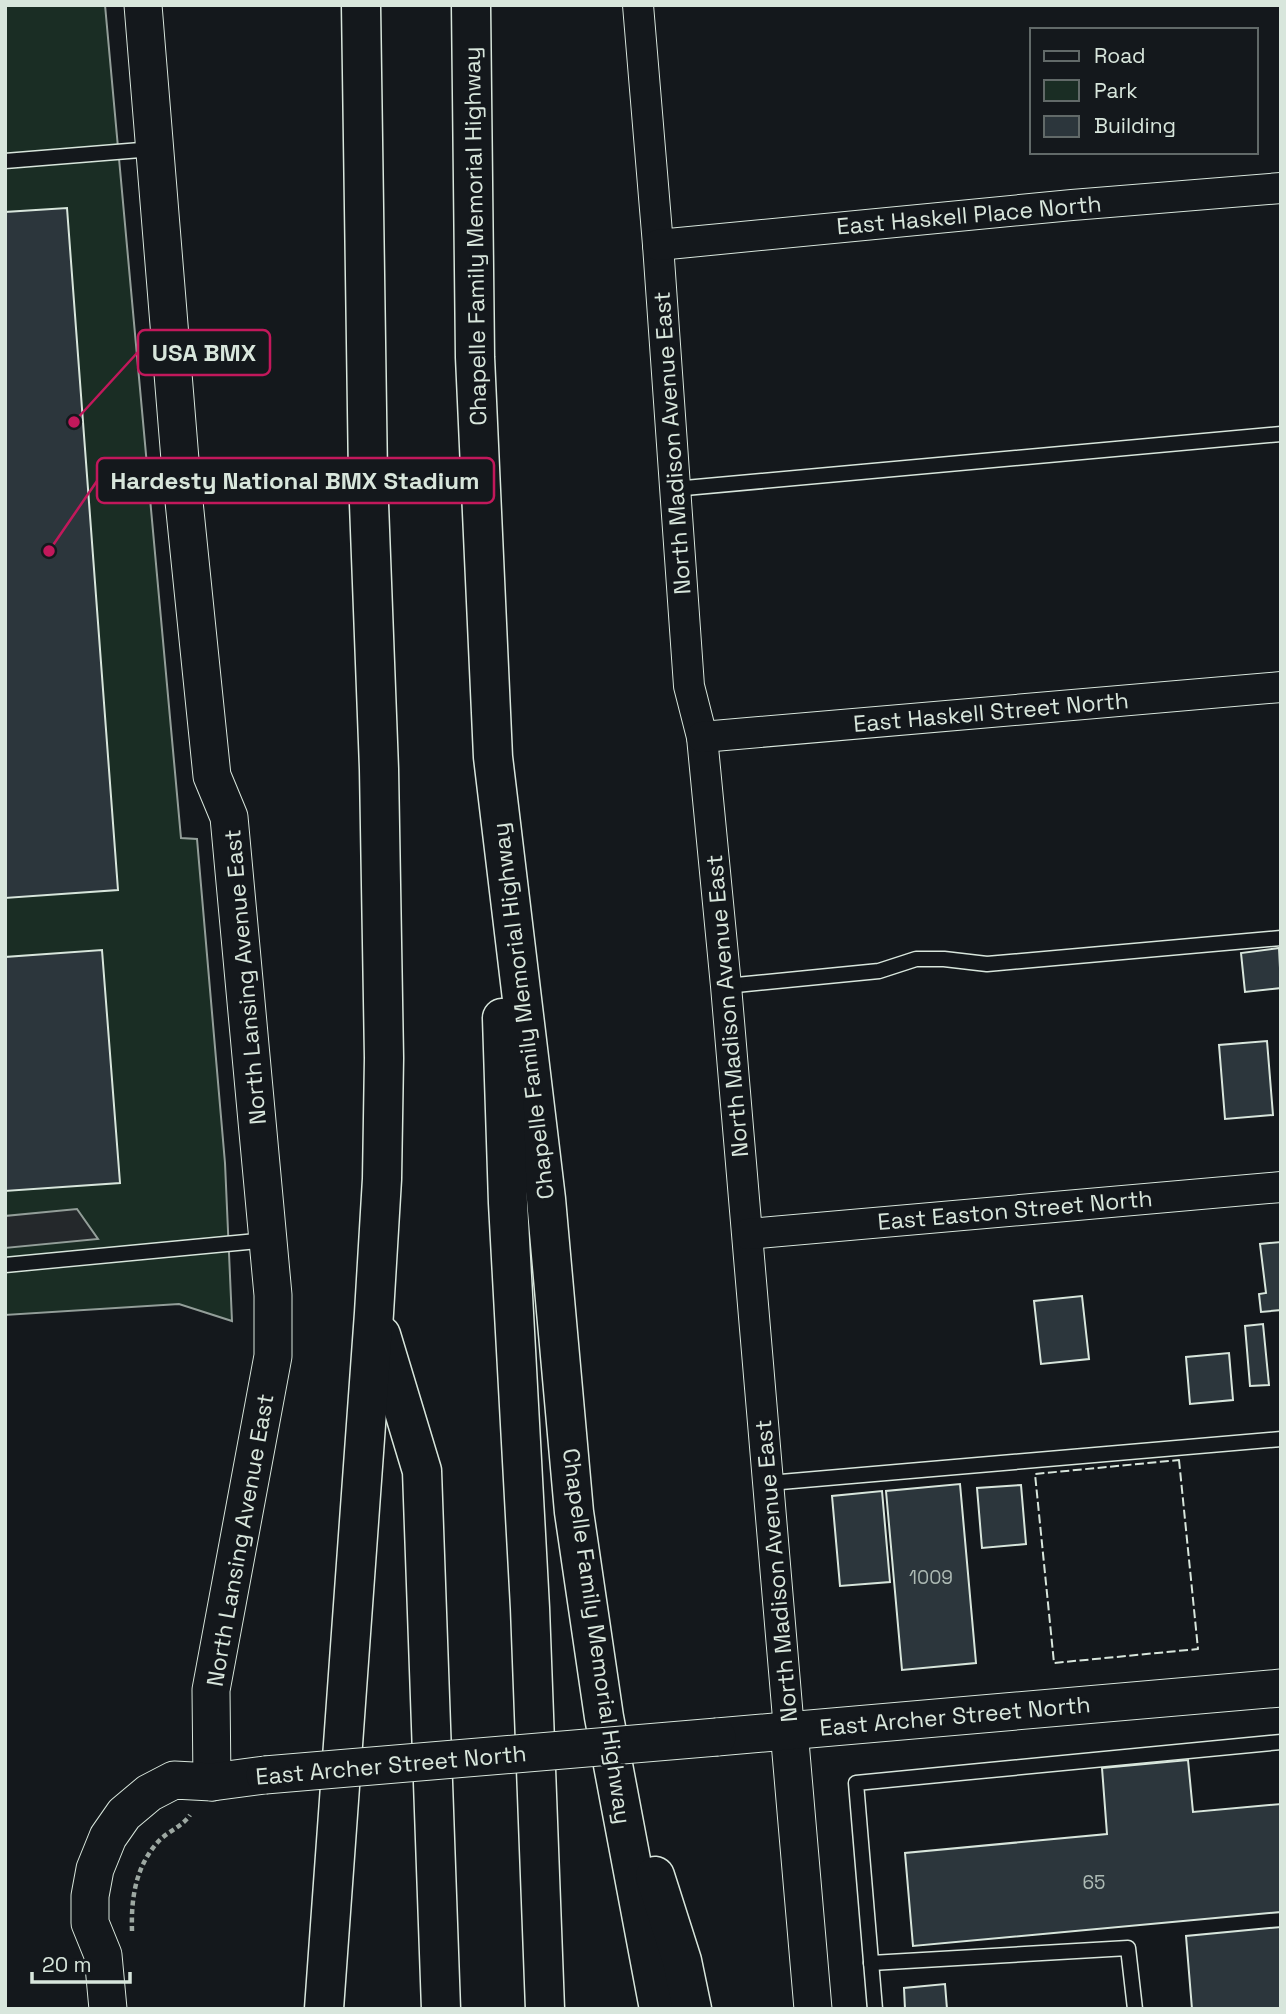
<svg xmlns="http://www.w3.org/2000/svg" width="1286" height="2014" font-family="'Space Grotesk',sans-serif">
	<rect width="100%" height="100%" fill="#14181c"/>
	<polygon fill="#1a2d24" stroke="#939e99" stroke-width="2" points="5,5 105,5 181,838 197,839 225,1163 232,1321 179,1304 5,1315"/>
	<polygon fill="#24282b" stroke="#939e99" stroke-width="2" points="77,1209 98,1239 5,1248 5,1216"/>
	<g fill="#2c363c" stroke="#d8e6dc" stroke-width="2">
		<polygon points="67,208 118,890 5,898 5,212"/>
		<polygon points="1279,948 1281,988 1245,992 1241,953"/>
		<polygon points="102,950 120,1183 5,1191 5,957"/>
		<polygon points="1267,1041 1273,1115 1225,1119 1219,1045"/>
		<polygon points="1281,1242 1281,1310 1261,1312 1259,1294 1266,1293 1260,1244"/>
		<polygon points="1082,1296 1089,1359 1041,1364 1034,1301"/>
		<polygon points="1263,1324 1269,1385 1250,1386 1245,1326"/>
		<polygon points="1229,1353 1233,1400 1190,1404 1186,1357"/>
		<polygon points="960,1484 976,1663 902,1670 886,1491"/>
		<polygon points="1021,1485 1026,1544 982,1548 977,1488"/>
		<polygon points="882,1491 890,1582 840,1586 832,1496"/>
		<polygon points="1188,1760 1193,1812 1281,1804 1281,1912 913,1946 905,1853 1107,1834 1102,1768"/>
		<polygon points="1281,1927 1281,2009 1192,2009 1186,1936"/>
		<polygon points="945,1984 947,2009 905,2009 904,1988"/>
	</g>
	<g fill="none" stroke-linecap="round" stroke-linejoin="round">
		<g stroke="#d8e6dc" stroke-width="17">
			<g id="service">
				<polyline points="5,161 153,149"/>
				<polyline points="674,489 1281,434"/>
				<polyline points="726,986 879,971 916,959 944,959 987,964 1281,938"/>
				<polyline points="5,1265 268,1240"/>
				<polyline points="769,1483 1281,1439"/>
				<polyline points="871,1963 1128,1948 1135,2009"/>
				<polyline points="875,2009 856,1783 1281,1742"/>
			</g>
		</g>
		<g stroke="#d8e6dc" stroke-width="32">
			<g id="minor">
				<polyline points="638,5 658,245 689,686 702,737 726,986 789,1730"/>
				<polyline points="658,245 1072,205 1281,188"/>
				<polyline points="702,737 1281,687"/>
				<polyline points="748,1234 1281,1187"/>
			</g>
		</g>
		<g stroke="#d8e6dc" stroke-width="39">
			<g id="tertiary">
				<polyline points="143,5 181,472 212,776 229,817 273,1295 273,1356 211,1690 212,1782"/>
				<polyline points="789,1730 813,2009"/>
				<polyline points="717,1737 1281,1688"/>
				<polyline points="108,2009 103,1955 90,1923 90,1896 95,1869 108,1837 124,1814 149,1793 174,1780 212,1782 265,1775"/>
			</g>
		</g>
		<g stroke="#d8e6dc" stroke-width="41">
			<g id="motorway">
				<polyline points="471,5 475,357 493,757 546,1199 574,1512 604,1717 659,2009"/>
				<polyline points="502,1018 508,1203 530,1608 545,2009"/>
				<polyline points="381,1335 422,1471 441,2009"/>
				<polyline points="655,1876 682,1961 692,2009"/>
				<polyline points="324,2009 374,1313 382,1179 384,1058 379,769 368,477 361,5"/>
			</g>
		</g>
		<path stroke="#9da8a2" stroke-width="4.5" stroke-dasharray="5 3.5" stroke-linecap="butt" d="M132 1931C131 1900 135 1868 157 1843 166 1832 182 1827 190 1815"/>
		<use href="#service" stroke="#14181c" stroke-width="14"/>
		<use href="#minor" stroke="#14181c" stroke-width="30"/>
		<use href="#tertiary" stroke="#14181c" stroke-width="37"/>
		<use href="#motorway" stroke="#14181c" stroke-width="38"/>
		<g stroke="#d8e6dc" stroke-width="39" stroke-linecap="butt">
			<polyline id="tertiary-bridge" points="265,1775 717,1737"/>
		</g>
		<use href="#tertiary-bridge" stroke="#14181c" stroke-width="37"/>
		<polygon stroke="#d8e6dc" stroke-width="2" stroke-dasharray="9 3.5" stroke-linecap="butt" points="1179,1460 1198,1649 1054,1663 1035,1474"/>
	</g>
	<g text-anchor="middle" stroke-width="5" stroke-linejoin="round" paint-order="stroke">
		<g font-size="19" fill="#adbab4">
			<text x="931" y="1584">1009</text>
			<text x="1094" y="1889">65</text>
		</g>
		<g font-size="23" fill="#d8e6dc" stroke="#14181c">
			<text transform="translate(969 215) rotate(-5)" y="8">East Haskell Place North</text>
			<text transform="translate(475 236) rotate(-91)" y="8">Chapelle Family Memorial Highway</text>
			<text transform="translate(672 443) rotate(-94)" y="8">North Madison Avenue East</text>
			<text transform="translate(991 712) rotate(-5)" y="8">East Haskell Street North</text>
			<text transform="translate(245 977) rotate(-95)" y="8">North Lansing Avenue East</text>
			<text transform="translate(727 1006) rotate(-95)" y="8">North Madison Avenue East</text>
			<text transform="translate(523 1011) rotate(-97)" y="8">Chapelle Family Memorial Highway</text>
			<text transform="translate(1015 1210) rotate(-5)" y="8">East Easton Street North</text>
			<text transform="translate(240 1540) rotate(-80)" y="8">North Lansing Avenue East</text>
			<text transform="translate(776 1571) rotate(-95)" y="8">North Madison Avenue East</text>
			<text transform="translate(597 1636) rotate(82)" y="8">Chapelle Family Memorial Highway</text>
			<text transform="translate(955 1716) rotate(-5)" y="8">East Archer Street North</text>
			<text transform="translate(391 1765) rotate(-5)" y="8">East Archer Street North</text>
		</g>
	</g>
	<path fill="none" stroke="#c2185b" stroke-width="2.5" d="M74 422L138 352M49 551L97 481"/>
	<g fill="#c2185b" stroke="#14181c" stroke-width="2.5">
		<circle cx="74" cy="422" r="7"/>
		<circle cx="49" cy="551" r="7"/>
	</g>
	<g fill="#14181c" stroke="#c2185b" stroke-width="2.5">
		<rect x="138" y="330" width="132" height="45" rx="7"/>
		<rect x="97" y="458" width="397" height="45" rx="7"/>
	</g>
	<g font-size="24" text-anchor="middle" font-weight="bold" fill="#d8e6dc">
		<text x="204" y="361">USA BMX</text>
		<text x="295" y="489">Hardesty National BMX Stadium</text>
	</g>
	<rect width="1286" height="2014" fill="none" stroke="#d8e6dc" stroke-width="14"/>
	<rect x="1030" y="28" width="228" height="126" fill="#14181c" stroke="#626a69" stroke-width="2"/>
	<rect x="1044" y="51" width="35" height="10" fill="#14181c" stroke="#626a69" stroke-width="2"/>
	<text x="1094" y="63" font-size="21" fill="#d8e6dc">Road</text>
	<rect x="1044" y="80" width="35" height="21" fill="#1a2d24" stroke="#626a69" stroke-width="2"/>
	<text x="1094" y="98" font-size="21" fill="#d8e6dc">Park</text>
	<rect x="1044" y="116" width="35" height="21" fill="#2c363c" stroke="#626a69" stroke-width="2"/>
	<text x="1094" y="133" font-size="21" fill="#d8e6dc">Building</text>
	<path d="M32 1972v10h98v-10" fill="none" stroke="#d8e6dc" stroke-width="3.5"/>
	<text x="42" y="1972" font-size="21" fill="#d8e6dc" stroke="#14181c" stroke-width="5" paint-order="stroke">20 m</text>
</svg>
